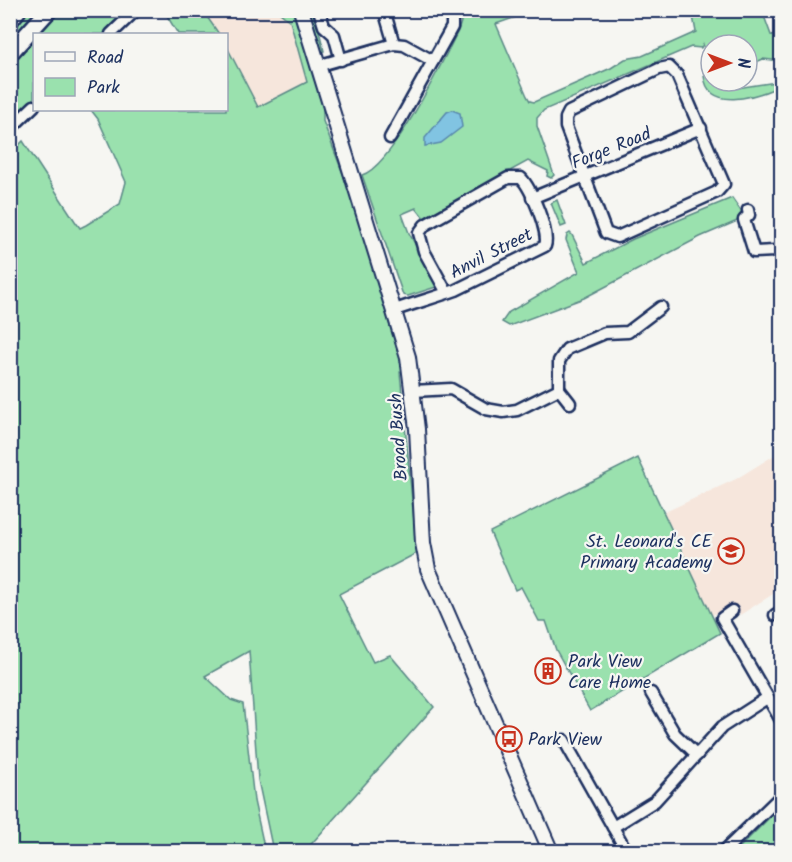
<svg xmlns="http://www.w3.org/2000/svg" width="792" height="862" font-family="Kalam,sans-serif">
	<rect width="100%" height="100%" fill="#f6f6f2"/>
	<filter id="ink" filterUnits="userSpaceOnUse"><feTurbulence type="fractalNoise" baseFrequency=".0167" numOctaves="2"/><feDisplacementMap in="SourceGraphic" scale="12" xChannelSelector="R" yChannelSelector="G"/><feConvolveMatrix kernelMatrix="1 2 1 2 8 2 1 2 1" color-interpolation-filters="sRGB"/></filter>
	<g filter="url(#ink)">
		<g fill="#f6e6dc">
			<polygon points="198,11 293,11 322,115 273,147 227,63 226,34 211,34"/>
			<polygon points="781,451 781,589 740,615 733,603 711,616 663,513 736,479"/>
		</g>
		<g fill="#9ae1ae" stroke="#5a8886" stroke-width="1.5">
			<polygon points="26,11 40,11 11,43 11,30"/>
			<polygon points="58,11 130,11 104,34 36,34"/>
			<polygon points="164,11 203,11 219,34 178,34"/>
			<polygon points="292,11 297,18 323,100 323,121 357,211 403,371 400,372 417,553 339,594 373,662 390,655 434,707 305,851 273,851 258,780 249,651 205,676 231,700 243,704 254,801 265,851 11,852 11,153 23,141 75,221 80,228 86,225 120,204 126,182 98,119 91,110 226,110 227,47 258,107 307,82 290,21 280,13"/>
			<polygon points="308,11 314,11 324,51 319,52"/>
			<path d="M459 11H534L496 24 527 96 530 101 534 102 611 68 625 59 642 56 696 32 692 11H770L771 13 764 16 771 35 781 37V61L763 59 747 66V45H711V81H733L737 88 776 82 778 87C755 97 708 112 704 76L711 72 703 44 701 48 691 47 544 110 537 118V126L554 175 551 178 547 176 548 171 528 161 424 218 416 208 402 214 409 233 436 283V287L408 296 403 295 362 175C392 166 443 61 458 31L461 22Z"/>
			<polygon points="34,37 34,99 11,121 10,63"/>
			<polygon points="732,198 741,211 742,219 700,237 584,298 509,326 502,322 509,312 579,272 566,240 567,235 570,233 572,235 586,263 633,239"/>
			<polygon points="557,200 566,225 561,227 551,203"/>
			<polygon points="638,458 720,633 590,711 556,650 546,621 539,621 521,587 515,590 490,532"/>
			<polygon points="781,806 781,851 736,851"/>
		</g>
		<polygon fill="#81c4e2" stroke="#5888ad" stroke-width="1.5" points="452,110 460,113 462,127 441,143 425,146 425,138 447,112"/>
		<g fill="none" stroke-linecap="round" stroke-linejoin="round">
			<g stroke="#1b2f5e" stroke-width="15">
				<g id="minor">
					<polyline points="319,10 324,26 334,35 341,60"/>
					<polyline points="384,10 394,44"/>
					<polyline points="111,34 136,10"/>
					<polyline points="433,61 452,27 452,10"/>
					<polyline points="317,66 394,44 404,45 433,61 390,138"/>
					<polygon points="669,67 677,75 724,184 717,192 617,237 606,233 566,127 566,118 569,112 659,69"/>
					<polyline points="10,129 34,106"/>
					<polyline points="532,198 701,128"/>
					<polyline points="748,210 749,215 744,220 754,252 774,251 782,255"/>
					<path d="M395 310C415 303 436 297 456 290L545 246C550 233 531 188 521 178H508L425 225 419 233 424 251 447 293"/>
					<polyline points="559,389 570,403"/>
					<polyline points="413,391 451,389 486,409 503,412 517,410 559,389 559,361 567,349 605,333 628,332 661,307"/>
					<polyline points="732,611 722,618 782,722"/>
					<polyline points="775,615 782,611"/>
					<polyline points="651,693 675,734 697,755"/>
					<polyline points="564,740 627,852"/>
					<polyline points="613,827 655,801 722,727 767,698"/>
					<polyline points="723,852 782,795"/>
				</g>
			</g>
			<g stroke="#1b2f5e" stroke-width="18">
				<polyline id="major" points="301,10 408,357 417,429 423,543 428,569 551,852"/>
			</g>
			<g stroke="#1b2f5e" stroke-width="20">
				<g id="highway">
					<polyline points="10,20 18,10"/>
					<polyline points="10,53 49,10"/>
				</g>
			</g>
			<use href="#minor" stroke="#f6f6f2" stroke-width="10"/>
			<use href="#major" stroke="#f6f6f2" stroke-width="14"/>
			<use href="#highway" stroke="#f6f6f2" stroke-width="15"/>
		</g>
	</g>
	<defs>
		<g id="school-ring" transform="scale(1.35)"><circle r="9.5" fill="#f6f6f2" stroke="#c8321e" stroke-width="1.5"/><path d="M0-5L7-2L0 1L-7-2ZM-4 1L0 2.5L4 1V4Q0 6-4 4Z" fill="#c8321e"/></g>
		<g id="building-ring" transform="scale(1.35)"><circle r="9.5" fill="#f6f6f2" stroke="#c8321e" stroke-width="1.5"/><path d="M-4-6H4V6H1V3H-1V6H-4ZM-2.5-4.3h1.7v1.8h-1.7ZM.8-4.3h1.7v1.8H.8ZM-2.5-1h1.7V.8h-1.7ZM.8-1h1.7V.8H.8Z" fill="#c8321e"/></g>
		<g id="bus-ring" transform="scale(1.35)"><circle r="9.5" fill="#f6f6f2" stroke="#c8321e" stroke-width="1.5"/><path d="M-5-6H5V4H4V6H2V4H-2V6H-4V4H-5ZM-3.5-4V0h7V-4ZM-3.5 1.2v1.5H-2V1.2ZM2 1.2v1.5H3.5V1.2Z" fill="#c8321e"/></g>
	</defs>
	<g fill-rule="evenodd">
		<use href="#school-ring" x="731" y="551"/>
		<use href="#building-ring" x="548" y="671"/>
		<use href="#bus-ring" x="509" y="739"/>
	</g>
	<g text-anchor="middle" stroke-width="4.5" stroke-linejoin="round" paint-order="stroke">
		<g font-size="18" fill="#1b2f5e" stroke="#f6f6f2">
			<text transform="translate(611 148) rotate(-22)" y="6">Forge Road</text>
			<text transform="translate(491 253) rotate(-27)" y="6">Anvil Street</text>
			<text transform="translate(398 437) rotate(-94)" y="6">Broad Bush</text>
		</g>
		<g font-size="18" fill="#1b2f5e" stroke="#f6f6f2" text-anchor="start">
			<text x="712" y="547" text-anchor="end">St. Leonard's CE<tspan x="712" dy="21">Primary Academy</tspan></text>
			<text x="568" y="667">Park View<tspan x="568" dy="21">Care Home</tspan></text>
			<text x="528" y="745">Park View</text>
		</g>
	</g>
	<rect width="792" height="862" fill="none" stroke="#f6f6f2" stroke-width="36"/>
	<rect x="18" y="18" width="756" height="826" fill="none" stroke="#1b2f5e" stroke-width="2" filter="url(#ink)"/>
	<rect x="33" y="33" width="195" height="78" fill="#f6f6f2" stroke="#9ea6b7" stroke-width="1.5"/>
	<rect x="45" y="52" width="30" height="9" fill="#f6f6f2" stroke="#9ea6b7" stroke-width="1.5"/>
	<text x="87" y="63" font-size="18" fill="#1b2f5e">Road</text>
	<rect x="45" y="78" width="30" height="18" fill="#9ae1ae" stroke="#9ea6b7" stroke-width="1.5"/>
	<text x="87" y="93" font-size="18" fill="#1b2f5e">Park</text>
	<g transform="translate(729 63) rotate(90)"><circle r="28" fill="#f6f6f2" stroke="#9ea6b7" stroke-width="1.5"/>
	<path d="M0-4.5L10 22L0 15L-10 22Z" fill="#c8321e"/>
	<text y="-9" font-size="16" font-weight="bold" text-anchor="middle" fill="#1b2f5e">N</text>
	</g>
</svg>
